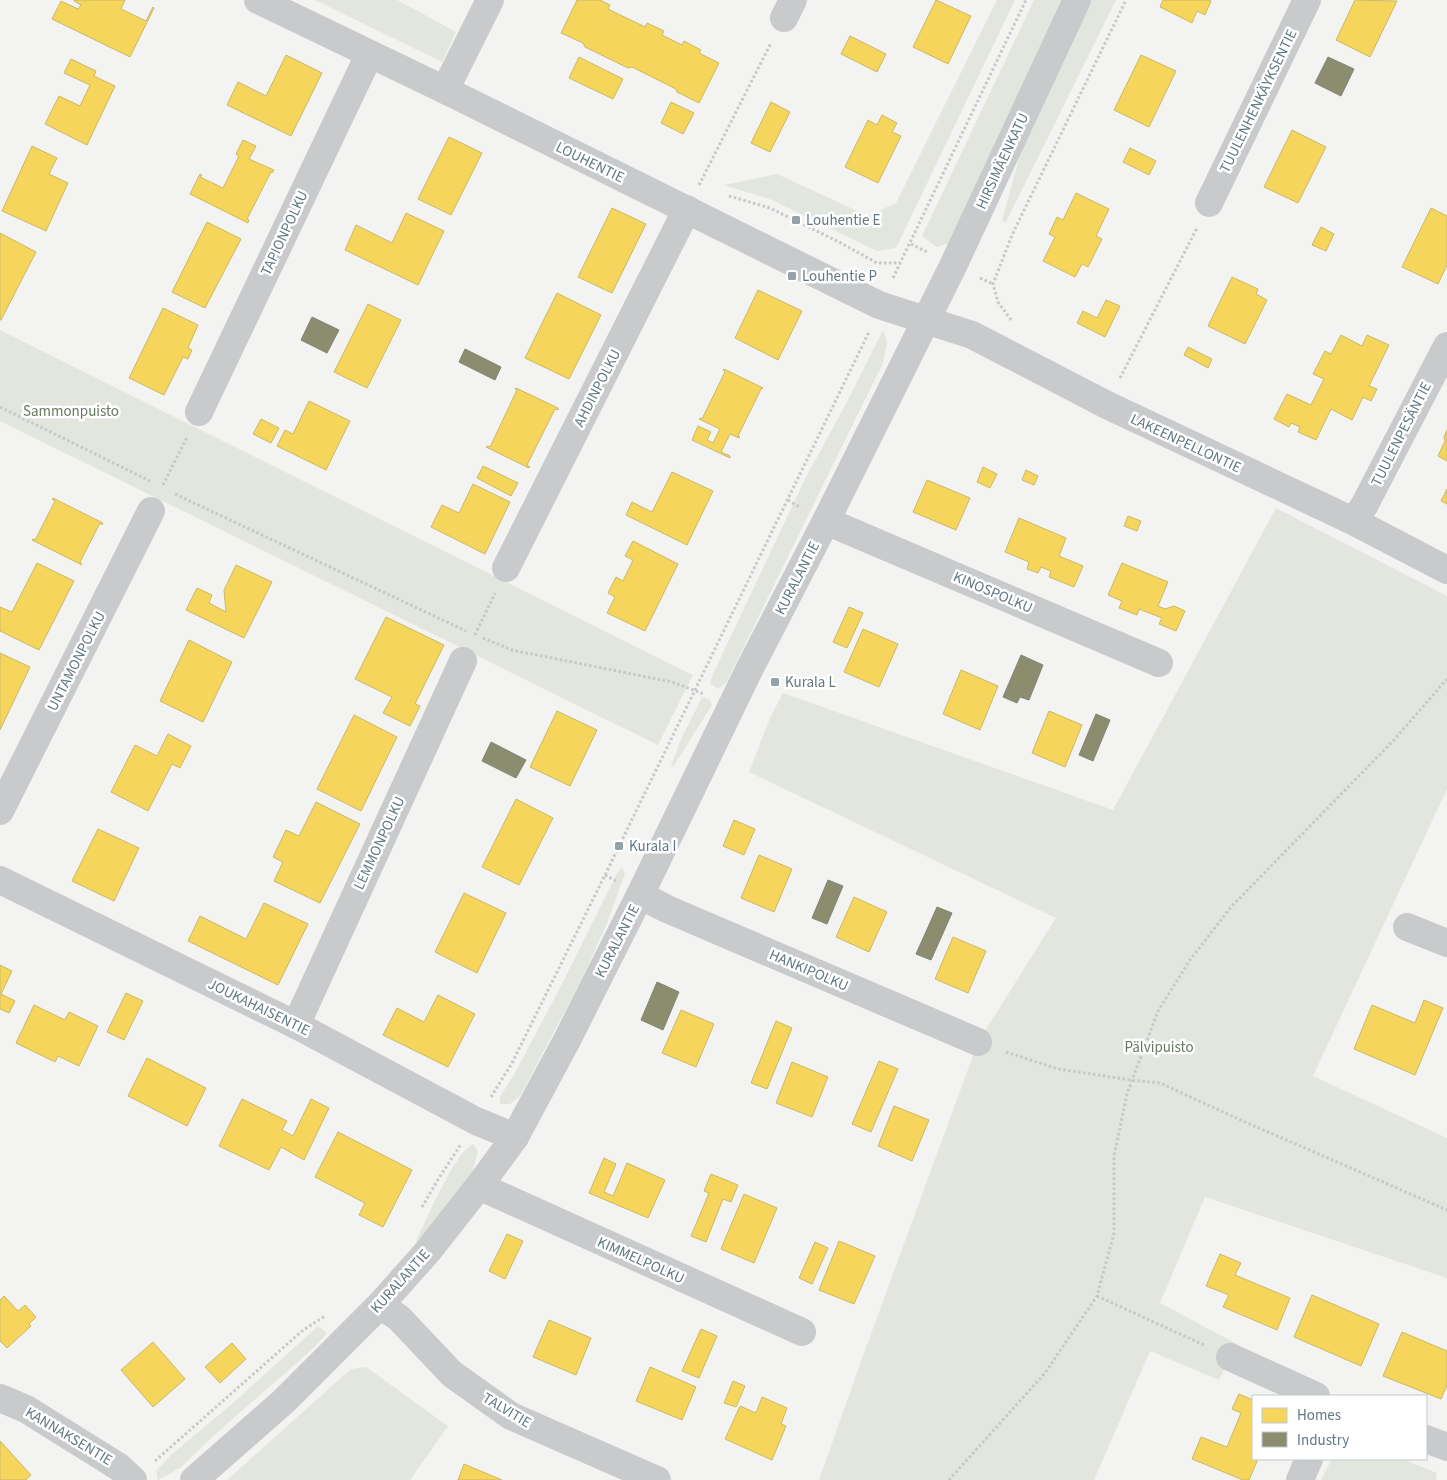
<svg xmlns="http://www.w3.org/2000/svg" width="1447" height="1480" font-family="'Source Sans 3',sans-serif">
	<rect width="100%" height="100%" fill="#f3f3f1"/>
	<g fill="#e3e6df">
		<polygon points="315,0 397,0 456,32 442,62"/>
		<polygon points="997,0 1015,0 896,248 877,251 772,200 724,185 777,174 868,216 896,203"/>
		<polygon points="1034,0 1063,0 949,243 937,247 922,236"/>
		<polygon points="1092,0 1116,0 1006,222 1002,221 1021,150"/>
		<polygon points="0,330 693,675 658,745 0,421"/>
		<polygon points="883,330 887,341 883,363 726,683 718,689 710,684 713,674 805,479 848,400"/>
		<polygon points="1276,508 1447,596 1447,789 1313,1076 1447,1138 1447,1278 1205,1197 1160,1303 1237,1344 1219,1380 1150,1351 1094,1480 819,1480 864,1353 978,1042 1056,918 749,772 770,718 783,693 1113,810"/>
		<polygon points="702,697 709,699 712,705 673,767 671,766 681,739"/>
		<polygon points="622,867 625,874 607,923 583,977 520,1096 510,1104 500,1104 500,1097 516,1071 563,982 617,873"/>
		<path d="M473 1144 478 1152 472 1172 445 1211 415 1244C425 1223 455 1152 473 1144Z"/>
		<polygon points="318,1326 327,1333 316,1346 212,1437 180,1468 158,1480 156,1471 171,1455 233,1403"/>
		<polygon points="366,1367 448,1426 410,1480 227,1480 351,1369"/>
		<polygon points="1332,1459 1402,1459 1437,1473 1436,1480 1321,1480"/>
	</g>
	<g fill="#f6d55c" stroke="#cab967">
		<polygon points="74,0 125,0 121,9 146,21 153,7 154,8 130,57 52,19 61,1 78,9 81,5 74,1"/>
		<polygon points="577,0 600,0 610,5 608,9 645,27 647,23 664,31 662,35 682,45 684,41 701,50 699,53 719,63 699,103 677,92 676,89 632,67 628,68 585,47 583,43 561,33"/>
		<polygon points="936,0 971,16 948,64 913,47"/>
		<polygon points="1163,0 1209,0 1211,1 1205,15 1197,11 1192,23 1160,7"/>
		<polygon points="1355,0 1397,1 1370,57 1336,40"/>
		<polygon points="850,36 886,54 877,72 841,54"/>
		<polygon points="286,55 322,73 291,136 227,105 238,82 266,96"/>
		<polygon points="1141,55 1176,71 1149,127 1114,110"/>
		<polygon points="579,57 623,79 613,99 569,78"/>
		<polygon points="71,59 96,71 94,76 115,86 87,145 45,124 59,96 80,106 90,85 64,73"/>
		<polygon points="671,102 694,113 683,134 661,123"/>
		<polygon points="771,102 790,112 770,152 751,143"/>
		<polygon points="882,115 897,123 892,132 901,136 878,183 845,167 868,120 877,125"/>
		<polygon points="1292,130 1326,147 1298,203 1264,187"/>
		<polygon points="449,137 482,153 451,215 418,199"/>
		<polygon points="243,140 256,146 249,159 274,170 272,173 271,172 247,219 249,220 248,223 190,194 200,174 202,175 200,177 223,188 239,156 236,154"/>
		<polygon points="32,146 57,158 49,174 68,183 46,231 2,211"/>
		<polygon points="1130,148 1156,161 1149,175 1123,162"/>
		<polygon points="1076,193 1109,209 1096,236 1102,239 1088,267 1082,264 1075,277 1043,261 1055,237 1049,234 1057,217 1063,220"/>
		<polygon points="612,208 646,224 612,293 578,277"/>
		<polygon points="1431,208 1447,216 1447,265 1438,284 1402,267"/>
		<polygon points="406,213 444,231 418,285 345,250 356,225 392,243"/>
		<polygon points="207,222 241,239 205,308 172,292"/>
		<polygon points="1321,227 1334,234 1326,251 1312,245"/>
		<polygon points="0,233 36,252 1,320 0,320"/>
		<polygon points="1232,277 1258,289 1256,294 1267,300 1245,344 1208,326"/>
		<polygon points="758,290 802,311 778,360 735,338"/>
		<polygon points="557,293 601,315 569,379 525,358"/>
		<polygon points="1106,300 1120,306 1105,337 1077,323 1083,311 1097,318"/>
		<polygon points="368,304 401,320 367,388 334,372"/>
		<polygon points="163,308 198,325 188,348 192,350 188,359 183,357 164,395 129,378"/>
		<polygon points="1341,335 1362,346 1367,335 1389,345 1369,386 1377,389 1371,401 1363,397 1352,420 1331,409 1316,440 1298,432 1300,427 1291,423 1289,427 1274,419 1287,394 1311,405 1324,379 1313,374 1325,351 1331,354"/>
		<polygon points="1188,347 1212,359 1208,368 1184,355"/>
		<polygon points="724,369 763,388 761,389 738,436 740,437 739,438 730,434 721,452 730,456 730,458 692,440 698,426 711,432 707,440 713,443 720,429 699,419 700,418 702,419 725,372 723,370"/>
		<polygon points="516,388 558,408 558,410 555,409 527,465 530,467 529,468 486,447 487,446 490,447 517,390 515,389"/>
		<polygon points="309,401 350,421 326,470 277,446 285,430 293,434"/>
		<polygon points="261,419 279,428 271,443 253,434"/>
		<polygon points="1447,430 1447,461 1438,456 1445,441 1444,437"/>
		<polygon points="483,466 518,483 511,496 477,478"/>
		<polygon points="983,467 997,474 990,488 977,482"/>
		<polygon points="1026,470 1038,476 1034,485 1022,480"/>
		<polygon points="672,472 713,491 687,545 626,515 632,502 652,512"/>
		<polygon points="927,480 970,498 956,530 913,512"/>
		<polygon points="473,484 510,502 485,554 431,527 442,505 459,513"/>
		<polygon points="1447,489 1447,504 1441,501"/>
		<polygon points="53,498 103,523 102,525 100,523 80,562 82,565 32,540 33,539 35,540 55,501 52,499"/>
		<polygon points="1128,516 1141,521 1137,531 1124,526"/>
		<polygon points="1019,518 1066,538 1059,556 1083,566 1074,587 1049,577 1051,571 1041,567 1038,573 1027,569 1029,562 1005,552"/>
		<polygon points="633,541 678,564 645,631 607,613 615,597 608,593 616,577 623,581 633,560 625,556"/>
		<polygon points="37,563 74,581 39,650 0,631 0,607 12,612"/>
		<polygon points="1122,563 1168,582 1158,606 1165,609 1174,606 1185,611 1176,631 1159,624 1162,618 1139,609 1137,615 1119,608 1122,601 1108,595"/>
		<polygon points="236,565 272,582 244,638 186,610 197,588 212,595 209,603 226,612 224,590"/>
		<polygon points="849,607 863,613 847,648 833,642"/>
		<polygon points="386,617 444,645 415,704 420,706 410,726 383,713 392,697 355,679"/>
		<polygon points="863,629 898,644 879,687 844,672"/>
		<polygon points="189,640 232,662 203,722 160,701"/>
		<polygon points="0,653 30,667 0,730"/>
		<polygon points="961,670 998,686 980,730 943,714"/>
		<polygon points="557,711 597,730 570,786 530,767"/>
		<polygon points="1049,711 1082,725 1065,767 1032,753"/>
		<polygon points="354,715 397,737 361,811 317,789"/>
		<polygon points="168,734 191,746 180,768 172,764 148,811 111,792 135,745 157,756"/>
		<polygon points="516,799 553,818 519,885 482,867"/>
		<polygon points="316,802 360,824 320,903 274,881 283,862 273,857 286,830 299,836"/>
		<polygon points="734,820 755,829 744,855 723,846"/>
		<polygon points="98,829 139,848 114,901 72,881"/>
		<polygon points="759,855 792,869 774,912 741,898"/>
		<polygon points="464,893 506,913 477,973 435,952"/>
		<polygon points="854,897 887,912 869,952 836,937"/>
		<polygon points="264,903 308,924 278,985 188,941 200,916 246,939"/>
		<polygon points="953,937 986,951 968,993 935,979"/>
		<polygon points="0,965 12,971 1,994 15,1001 9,1013 0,1009"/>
		<polygon points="126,993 143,1001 124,1040 107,1032"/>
		<polygon points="438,995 475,1014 448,1067 383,1035 397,1008 424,1022"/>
		<polygon points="1424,1000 1443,1008 1415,1075 1354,1049 1372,1005 1415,1023"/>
		<polygon points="34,1005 65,1020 69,1012 98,1026 79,1066 58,1056 55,1062 16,1043"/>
		<polygon points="681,1010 714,1024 696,1067 662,1053"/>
		<polygon points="776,1021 792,1028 767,1089 751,1083"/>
		<polygon points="147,1058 206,1088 187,1126 128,1096"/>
		<polygon points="879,1061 898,1069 871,1132 852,1124"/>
		<polygon points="792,1062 828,1077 812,1117 776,1103"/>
		<polygon points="242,1099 287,1121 282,1130 293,1136 311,1099 329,1108 304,1160 281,1147 269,1170 219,1146"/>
		<polygon points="894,1106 929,1120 912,1161 878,1146"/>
		<polygon points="338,1132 412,1170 383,1227 359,1215 365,1203 315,1177"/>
		<polygon points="604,1158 616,1164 604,1192 613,1196 627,1163 665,1180 648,1218 589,1193"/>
		<polygon points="711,1174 738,1185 731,1202 723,1199 706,1242 691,1236 709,1193 704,1191"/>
		<polygon points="744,1194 777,1208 754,1263 721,1249"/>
		<polygon points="507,1234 523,1241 505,1279 489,1271"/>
		<polygon points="839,1241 875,1256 854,1304 819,1290"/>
		<polygon points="815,1242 828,1248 812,1284 799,1278"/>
		<polygon points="1220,1254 1241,1263 1235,1275 1290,1298 1277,1330 1223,1307 1229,1295 1206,1286"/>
		<polygon points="1312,1295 1379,1324 1361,1366 1294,1337"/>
		<polygon points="4,1296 18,1311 25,1305 36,1317 29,1324 31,1326 7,1348 0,1341 0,1300"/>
		<polygon points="549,1320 591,1338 576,1375 533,1357"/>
		<polygon points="701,1329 717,1336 699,1378 682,1371"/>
		<polygon points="1402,1332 1447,1351 1447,1385 1441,1399 1383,1376"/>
		<polygon points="153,1342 185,1379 153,1407 121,1370"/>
		<polygon points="232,1343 246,1359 220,1383 205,1367"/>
		<polygon points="650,1367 696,1387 682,1420 636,1401"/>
		<polygon points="733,1381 745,1386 736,1407 724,1403"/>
		<polygon points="1239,1394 1253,1400 1253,1459 1258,1459 1249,1480 1243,1480 1192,1459 1201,1437 1227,1447 1241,1413 1232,1409"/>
		<polygon points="762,1397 787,1408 781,1424 786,1426 772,1460 725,1439 740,1406 756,1413"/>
		<polygon points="0,1441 31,1475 26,1480 0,1480"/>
		<polygon points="464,1464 502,1480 458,1480"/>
	</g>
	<g fill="#8c8c6e" stroke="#7f8674">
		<polygon points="1328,57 1354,69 1341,96 1315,83"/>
		<polygon points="312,317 339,330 327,353 301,340"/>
		<polygon points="465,349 501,367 495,380 459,362"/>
		<polygon points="1021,655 1043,665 1029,700 1020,697 1017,703 1003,697"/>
		<polygon points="1096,714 1110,720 1093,761 1079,755"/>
		<polygon points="491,742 526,760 516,778 482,761"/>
		<polygon points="828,880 843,886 827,924 812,918"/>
		<polygon points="937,907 952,913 931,960 916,954"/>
		<polygon points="657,982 679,992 663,1030 641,1020"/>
	</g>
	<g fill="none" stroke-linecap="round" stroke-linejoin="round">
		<g stroke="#c7c8c8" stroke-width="3" stroke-dasharray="2.5 2.5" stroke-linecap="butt">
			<polyline points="699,185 771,43"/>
			<polyline points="729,196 770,208 839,242 877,263 900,263"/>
			<polyline points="911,244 927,252"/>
			<polyline points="893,278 1026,0"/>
			<polyline points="980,278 993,284"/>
			<polyline points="1011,320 998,302 993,284 1012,235 1126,0"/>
			<polyline points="1120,378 1197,228"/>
			<polyline points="0,407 150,481"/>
			<polyline points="163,485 187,437"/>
			<polyline points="175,494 466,631"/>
			<polyline points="788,500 801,508"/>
			<polyline points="475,635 495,593"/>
			<polyline points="483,638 512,650 672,682 704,694"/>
			<polyline points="605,875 616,881"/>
			<polyline points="1006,1052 1058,1069 1131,1080 1160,1083 1245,1122 1447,1210"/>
			<polyline points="491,1097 512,1063 605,875 869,332"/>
			<polyline points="422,1207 439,1178 461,1144"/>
			<polyline points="1097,1296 1204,1345"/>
			<polyline points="155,1461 302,1331 325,1316"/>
			<polyline points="949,1480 1045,1373 1097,1296 1114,1233 1114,1156 1127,1094 1158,1011 1190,960 1231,907 1393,741 1447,679"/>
		</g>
		<g stroke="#c8cacb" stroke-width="28">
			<polyline points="258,0 445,90 879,305 972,335 1107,405 1353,521 1447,570"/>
			<polyline points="784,18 793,0"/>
			<polyline points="445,90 490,0"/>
			<polyline points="1209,203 1307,0"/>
			<polyline points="199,412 369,55"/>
			<polyline points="826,521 1159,663"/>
			<polyline points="1353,521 1364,506 1447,346"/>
			<polyline points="506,568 687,209"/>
			<polyline points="0,811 151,511"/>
			<polyline points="0,880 296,1025 476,1121 515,1137"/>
			<polyline points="640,895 667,909 978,1042"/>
			<polyline points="1407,927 1447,943"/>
			<polyline points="296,1025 463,661"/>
			<polyline points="479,1186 802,1332"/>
			<polyline points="380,1305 399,1318 452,1374 511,1416 657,1480"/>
			<polyline points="1230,1357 1316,1396"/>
			<polyline points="0,1398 26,1409 119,1467 133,1480"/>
			<polyline points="1426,1439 1447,1447"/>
			<polyline points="1300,1480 1309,1459"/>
		</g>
		<polyline stroke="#c8cacb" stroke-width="28" points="194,1480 284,1401 380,1305 428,1251 479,1186 515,1137 567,1040 640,895 749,670 826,521 953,266 1077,0"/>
	</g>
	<g fill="#95a3a9" stroke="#fff" stroke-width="2">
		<rect x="791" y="215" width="10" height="10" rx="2.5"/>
		<rect x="787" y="271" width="10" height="10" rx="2.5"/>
		<rect x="770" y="677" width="10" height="10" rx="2.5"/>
		<rect x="614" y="841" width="10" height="10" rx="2.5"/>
	</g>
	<g text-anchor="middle" stroke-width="5" stroke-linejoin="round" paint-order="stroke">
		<g font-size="15" fill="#627882" stroke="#fff">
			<text transform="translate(1258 101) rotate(-64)" y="5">TUULENHENKÄYKSENTIE</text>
			<text transform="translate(1002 161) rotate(-65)" y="5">HIRSIMÄENKATU</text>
			<text transform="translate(590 162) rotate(26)" y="5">LOUHENTIE</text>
			<text transform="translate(284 233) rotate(-65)" y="5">TAPIONPOLKU</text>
			<text transform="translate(597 388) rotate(-63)" y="5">AHDINPOLKU</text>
			<text transform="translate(1401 434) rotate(-63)" y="5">TUULENPESÄNTIE</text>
			<text transform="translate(1186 443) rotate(25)" y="5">LAKEENPELLONTIE</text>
			<text transform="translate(797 578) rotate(-63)" y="5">KURALANTIE</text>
			<text transform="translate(993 592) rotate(23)" y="5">KINOSPOLKU</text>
			<text transform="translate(76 661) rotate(-63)" y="5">UNTAMONPOLKU</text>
			<text transform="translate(379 843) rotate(-65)" y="5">LEMMONPOLKU</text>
			<text transform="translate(617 941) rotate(-63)" y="5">KURALANTIE</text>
			<text transform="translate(809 970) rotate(23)" y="5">HANKIPOLKU</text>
			<text transform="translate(259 1007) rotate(26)" y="5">JOUKAHAISENTIE</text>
			<text transform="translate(641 1260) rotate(24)" y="5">KIMMELPOLKU</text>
			<text transform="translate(400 1281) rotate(-48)" y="5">KURALANTIE</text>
			<text transform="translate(507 1410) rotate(31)" y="5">TALVITIE</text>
			<text transform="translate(69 1436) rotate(31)" y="5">KANNAKSENTIE</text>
		</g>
		<g font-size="15" fill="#627882" stroke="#fff" text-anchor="start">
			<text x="806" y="225">Louhentie E</text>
			<text x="802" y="281">Louhentie P</text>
			<text x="785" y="687">Kurala L</text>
			<text x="629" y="851">Kurala I</text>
		</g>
		<g font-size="15" fill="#697961" stroke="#fff">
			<text x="71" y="416">Sammonpuisto</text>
			<text x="1159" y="1052">Pälvipuisto</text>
		</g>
	</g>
	<rect x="1252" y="1395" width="175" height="65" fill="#ffffff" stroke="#c0c9cd"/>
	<rect x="1262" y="1408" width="25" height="15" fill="#f6d55c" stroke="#c0c9cd"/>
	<text x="1297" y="1420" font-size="15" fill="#627882">Homes</text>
	<rect x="1262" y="1432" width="25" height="15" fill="#8c8c6e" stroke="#c0c9cd"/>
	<text x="1297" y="1445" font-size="15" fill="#627882">Industry</text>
</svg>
